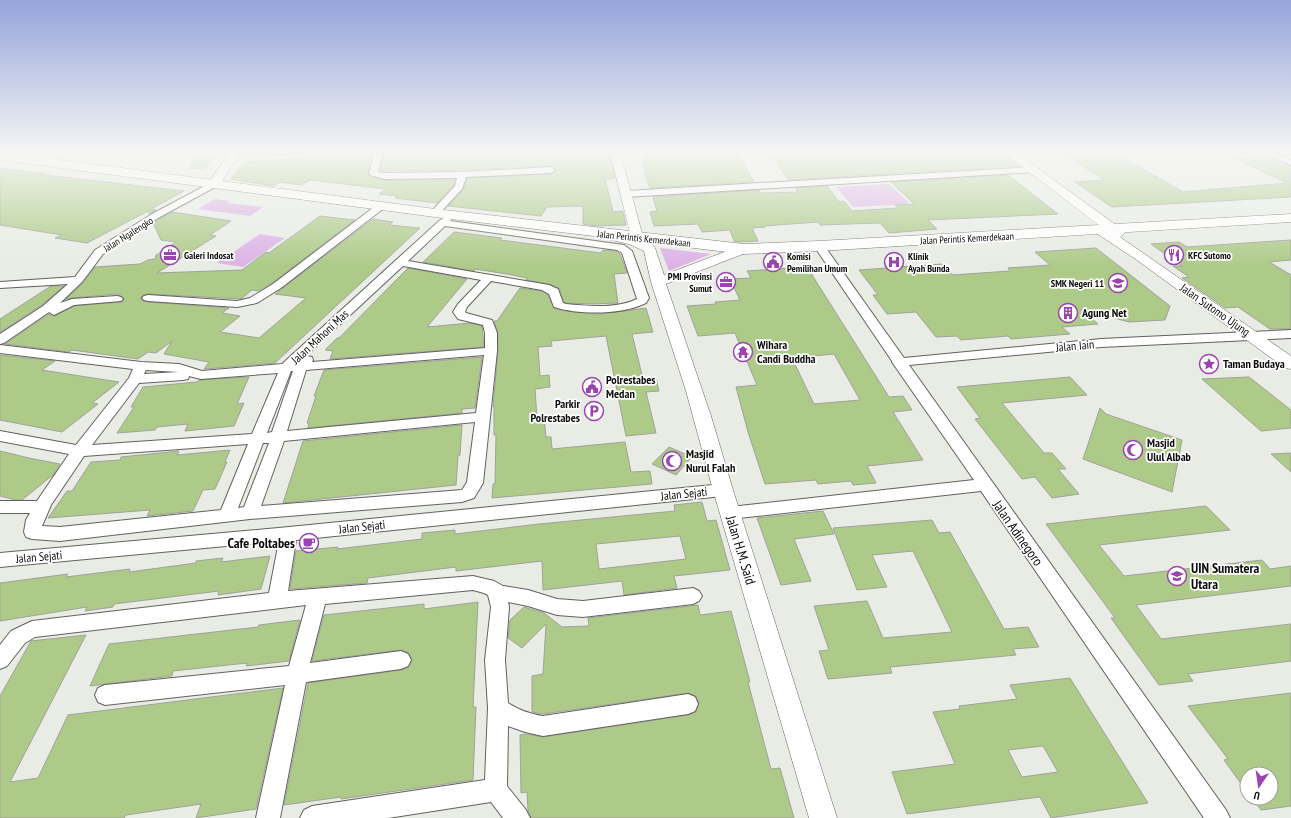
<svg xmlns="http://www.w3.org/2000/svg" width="1291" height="818" font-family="'PT Sans Narrow',sans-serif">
	<rect width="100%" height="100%" fill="#e9ece5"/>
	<g fill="#dcb2e6">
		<polygon points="889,184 910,204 853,207 836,187"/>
		<polygon points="215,199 230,201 227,203 263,207 250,216 198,209"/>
		<polygon points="260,234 285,238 243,267 217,263"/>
		<polygon points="660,248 711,254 669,271"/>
	</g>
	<g fill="#adca88" stroke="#9fa29b" fill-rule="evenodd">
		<polygon points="203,152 218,152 205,168 188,169"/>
		<polygon points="421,152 609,152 615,178 605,179 609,195 613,212 623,211 626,225 596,226 583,224 583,206 547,207 541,216 448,206 463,190 467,178 551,174 556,170 551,166 462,170 380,171 384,154"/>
		<polygon points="642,152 736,152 754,182 650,188 644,172 646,172 643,164 646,163"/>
		<polygon points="768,152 804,152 807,156 873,152 876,154 919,152 922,155 1000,152 1019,166 789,180"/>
		<polygon points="1061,152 1114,152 1183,192 1287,183 1236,159 1268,157 1291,166 1291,197 1112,207 1075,182 1104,180"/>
		<polygon points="372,155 368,173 370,176 385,180 455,180 454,185 437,203 395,198 398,196 379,194 386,189 310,180 301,185 280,182 274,186 231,179 244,162 340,156 339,157"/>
		<polygon points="0,168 45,174 45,175 184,191 151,209 156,210 149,214 148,211 87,243 55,238 62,235 0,225"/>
		<polygon points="1008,175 1058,214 928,220 937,229 889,233 880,223 820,225 818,222 764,226 765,227 752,228 758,241 739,242 734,241 730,230 702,232 698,224 654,226 650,212 657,211 653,197 759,190 760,193 798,192 795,188 827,186 839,202 844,201 852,211 898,208 895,205 914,204 891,182"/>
		<polygon points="172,212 231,221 210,235 216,236 157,273 242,270 266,252 269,253 320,216 355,220 272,283 258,291 252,290 241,299 148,294 143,295 140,298 143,301 148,302 229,308 222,313 240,316 220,332 259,338 306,298 275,294 373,219 393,222 389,225 420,228 275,363 204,369 209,362 164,354 172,341 156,353 148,352 138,359 72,350 69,352 5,344 49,314 55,316 74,306 122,302 124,298 117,294 72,298 66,299 83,283 95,267 140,264 148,260 155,259 156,255 176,242 161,240 153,223"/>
		<polygon points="454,232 502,238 500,240 601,253 603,250 616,251 620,254 627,273 614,274 618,303 593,304 566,303 564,302 559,288 549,284 526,280 527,278 507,274 475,269 474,271 423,262"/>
		<polygon points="1291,240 1291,260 1269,262 1291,275 1291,329 1270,329 1238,307 1225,308 1182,278 1189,277 1173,266 1182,266 1151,244 1179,242 1187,247"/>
		<polygon points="1096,248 1170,306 1165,320 1129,322 1081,309 1098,324 1062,327 1070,334 1011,339 1008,336 961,340 957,336 936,337 916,312 887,314 873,295 878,295 859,270 942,264 953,275 1010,271 1008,268 1050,265 1035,252"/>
		<path d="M807 267 889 397 903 396 912 410 893 412 923 460 867 466 876 483 853 485 851 481 818 484 816 480 765 484 748 432 736 387 757 385 735 333 698 336 687 306 716 304 715 302 740 300 730 279 751 278 747 271ZM834 354 860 400 814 404 792 358Z"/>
		<polygon points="408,268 467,279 427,327 470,323 482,326 484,347 330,359 333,351 325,350 337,338 339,338"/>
		<polygon points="51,286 64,286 42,305 0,332 0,319"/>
		<polygon points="520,288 541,291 548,295 554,308 564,311 600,314 646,308 653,332 632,334 643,379 656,378 659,391 646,392 656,433 626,436 606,336 551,341 552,346 538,347 540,376 549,375 550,387 535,389 537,418 544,417 546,437 551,437 552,449 625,442 631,472 650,471 652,484 492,498 493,484 495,484 496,435 494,435 494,406 493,407 498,351 498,333 494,321 497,321"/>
		<polygon points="0,355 55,361 42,370 119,382 92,403 98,404 62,432 0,420"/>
		<polygon points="482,357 475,408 462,409 462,413 308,428 309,423 307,423 316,396 314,396 324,370"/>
		<polygon points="249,377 237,404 244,403 234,426 185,431 188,424 157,427 155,430 117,433 134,407 131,407 143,387 197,382 199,380"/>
		<polygon points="1070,377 1087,395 1002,403 1044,453 1052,453 1066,469 1058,469 1079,494 1052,498 1035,477 1022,479 975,419 980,418 957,387"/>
		<polygon points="1249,377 1291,410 1291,428 1261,431 1202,379"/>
		<polygon points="1100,408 1106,414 1182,440 1172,492 1083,459"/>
		<polygon points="462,425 460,455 458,456 456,485 283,503 303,441"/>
		<polygon points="669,447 692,457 676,475 652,464"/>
		<polygon points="230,450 225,462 227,462 215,489 203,490 193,511 147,516 150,510 48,518 67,491 72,491 91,462 120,460 121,457 179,451 177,455"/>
		<polygon points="0,451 29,458 60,464 53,475 22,500 16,500 0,496"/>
		<polygon points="1291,453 1291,472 1271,454"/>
		<path d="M702 502 707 521 716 520 730 570 674 576 677 588 624 595 622 581 543 590 542 561 456 571V567L368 578 367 583 290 589 296 551 338 547 337 549 422 539V533L455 530V534L539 524 675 511 674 505ZM680 536 686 559 599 569 596 544Z"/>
		<polygon points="1206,506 1230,530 1099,545 1124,576 1262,560 1270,569 1291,566 1291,586 1136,605 1161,639 1291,624 1291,661 1188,674 1193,681 1159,685 1111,618 1115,618 1046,524"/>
		<polygon points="823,511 834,534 794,539 811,581 781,585 757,518"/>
		<polygon points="932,520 939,533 950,532 1004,629 1028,627 1039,647 1013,649 1016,655 890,667 892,673 828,679 819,651 829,650 814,606 867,601 883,638 952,632 913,551 872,555 887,587 857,590 833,528"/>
		<polygon points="270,556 261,589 218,595 219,591 114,604 113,607 85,611 87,607 0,621 0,583 68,574 66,577 130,569 129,572 196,563 196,561 223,558 221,562"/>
		<polygon points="478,602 473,707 476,707 473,780 341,799 341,797 284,805 308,683 401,670 409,667 412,661 409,653 401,650 312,661 324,615 424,604 424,609"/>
		<polygon points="698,605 700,615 731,611 750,682 748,682 771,769 780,768 794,818 531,818 528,810 527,792 521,793 520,735 526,734 543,737 688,715 696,712 699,703 696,696 688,693 543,714 532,712 532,676 543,674 546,624 522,648 508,638 510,620 524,607 544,613 562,627 589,626 588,618"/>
		<polygon points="300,620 289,661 246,666 247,663 173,671 172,676 90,686 109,644 258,627 259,625"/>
		<polygon points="86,635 10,782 38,778 68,715 283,688 256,809 196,818 201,804 126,815 124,818 0,818 0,696 31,641"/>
		<path d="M1070 678 1148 803 1051 818 1040 797 907 814 892 772 955 764 933 712 960 709 959 706 1017 699 1010 685ZM1043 746 1058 772 1022 777 1008 750Z"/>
		<polygon points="1291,693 1291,806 1261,810 1252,798 1271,798 1271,774 1247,774 1247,792 1224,760 1228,759 1188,706"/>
	</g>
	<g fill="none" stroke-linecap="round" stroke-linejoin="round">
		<g stroke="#60635c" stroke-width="2">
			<g id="minor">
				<polygon points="232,152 288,152 284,154 235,156 232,156"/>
				<polygon points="375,152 383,152 378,172 385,173 462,172 551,167 555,170 551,173 466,177 462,189 438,215 435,216 430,213 455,186 457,178 385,179 370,175 369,173"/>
				<polygon points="1261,152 1272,152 1291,160 1291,165"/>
				<polygon points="1033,167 1036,168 1037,170 1036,172 626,197 621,194 626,191"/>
				<polygon points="214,181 218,184 217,186 158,218 103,254 82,282 60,303 72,299 117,296 121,297 123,299 121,301 74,305 54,315 49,312 4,343 0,344 0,334 43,306 68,284 0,288 0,282 75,277 95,250 152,214"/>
				<polygon points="381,203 386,206 384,208 281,288 257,303 237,307 148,301 144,300 142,298 144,296 148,295 237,301 250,298 273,284 378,204"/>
				<path d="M448 215 453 218 450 221 624 245 632 251 649 298 646 303C622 315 579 315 554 307L549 294 542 290 491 281 467 307 465 312 466 313 492 320 497 333V351L483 483 474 498 462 502 250 519 60 541 32 539 26 537 24 532 26 520 30 513H0V501H37L69 454 0 441V431L76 445 129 378 133 369 0 353V345L141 362 179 364 202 371 282 364 439 221ZM445 226 617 250 622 253 637 299C617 309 588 306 566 304L563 303 558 289 549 285 408 261ZM403 266 481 280 458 304 453 312 458 319 483 325 485 333V348L312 362 313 360 312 357 306 356ZM484 355 476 413 287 431 306 370ZM146 370 178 372H179L144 374ZM291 371H293L272 432 267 433ZM278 373 252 434 92 445 139 383 183 380 188 379 189 376 201 379ZM475 422 467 482 462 490 261 506 284 441ZM263 443H269L244 507 238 508ZM248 444 221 510 60 527 42 526 51 505 84 456Z"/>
				<polygon points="819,243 823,244 904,358 1101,339 1291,330 1291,338 1101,347 909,365 1226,810 1230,818 1204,818 981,491 730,519 724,517 722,513 724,509 730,507 974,480 892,362 892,361 814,246"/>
				<path d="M723 484 729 486 731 490 729 494 723 496 296 540 288 591 473 576 494 581 503 586 528 590 557 599 583 601 693 588 699 591 702 596 699 601 693 604 583 617 557 615 528 606 508 602 509 607 505 660 508 703C519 710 530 714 543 716L688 694 695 697 698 704 695 711 688 714 543 736 525 732 508 726 507 786 526 810 530 818H503L491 802 388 818H300L304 810 312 806 485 780 488 708 485 660 491 607 488 595 484 593 473 590 325 604 310 663 401 651 408 654 411 660 408 666 401 669 306 682 280 818H256L285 685 105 705 98 702 95 695 98 688 105 685 289 666 306 605 35 637 25 643 7 666 0 669V645L11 631 32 621 269 593 279 541 0 567V553L289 527Z"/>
			</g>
		</g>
		<g stroke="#60635c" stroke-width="1">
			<polygon id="tertiary" points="610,152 620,152 643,237 640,240 653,245 655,248 664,275 740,246 748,246 750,249 748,252 666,284 711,416 733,490 837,818 809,818 713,490 686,391 651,282 644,251 629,244 598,237 596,234 598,231 602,230 631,237"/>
		</g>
		<g stroke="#60635c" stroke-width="1">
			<g id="secondary">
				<polygon points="230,152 241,152 218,187 210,187 208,184"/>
				<polygon points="1003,152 1015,152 1123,230 1125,233 1120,237 1291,356 1291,369 1285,368 1134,258 1096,233 1094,230 1096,227 1100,226"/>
			</g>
		</g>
		<g stroke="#60635c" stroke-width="1">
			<polygon id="primary" points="0,152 435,209 744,244 819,241 1291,214 1291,222 819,251 744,254 435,217 0,160"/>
		</g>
		<use href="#minor" fill="#fff" fill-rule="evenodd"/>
		<use href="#tertiary" fill="#fff" fill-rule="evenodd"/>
		<use href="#secondary" fill="#fff" fill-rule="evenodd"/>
		<use href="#primary" fill="#fff" fill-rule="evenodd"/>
	</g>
	<linearGradient id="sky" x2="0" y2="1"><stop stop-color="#95a4da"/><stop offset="0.57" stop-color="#f5f6f3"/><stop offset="1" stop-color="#f5f6f3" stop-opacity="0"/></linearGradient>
	<rect width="1291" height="267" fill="url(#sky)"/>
	<defs>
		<g id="office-ring" transform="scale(1)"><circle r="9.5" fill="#fff" stroke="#9b43b0" stroke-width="1.5"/><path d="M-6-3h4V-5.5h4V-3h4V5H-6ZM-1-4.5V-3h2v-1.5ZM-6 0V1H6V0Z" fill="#9b43b0"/></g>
		<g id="restaurant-ring" transform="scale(1)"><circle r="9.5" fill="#fff" stroke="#9b43b0" stroke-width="1.5"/><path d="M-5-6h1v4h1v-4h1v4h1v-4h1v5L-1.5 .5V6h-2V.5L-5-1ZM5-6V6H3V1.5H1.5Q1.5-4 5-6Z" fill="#9b43b0"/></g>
		<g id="civic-ring" transform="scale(1)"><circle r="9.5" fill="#fff" stroke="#9b43b0" stroke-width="1.5"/><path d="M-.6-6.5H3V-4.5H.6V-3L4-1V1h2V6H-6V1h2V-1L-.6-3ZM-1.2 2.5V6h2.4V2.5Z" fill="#9b43b0"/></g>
		<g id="hospital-ring" transform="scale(1)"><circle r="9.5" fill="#fff" stroke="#9b43b0" stroke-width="1.5"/><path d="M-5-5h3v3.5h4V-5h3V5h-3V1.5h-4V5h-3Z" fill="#9b43b0"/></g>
		<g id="school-ring" transform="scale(1)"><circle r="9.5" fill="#fff" stroke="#9b43b0" stroke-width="1.5"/><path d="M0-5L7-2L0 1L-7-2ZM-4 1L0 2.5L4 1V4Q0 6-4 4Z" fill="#9b43b0"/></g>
		<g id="building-ring" transform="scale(1)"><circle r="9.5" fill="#fff" stroke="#9b43b0" stroke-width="1.5"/><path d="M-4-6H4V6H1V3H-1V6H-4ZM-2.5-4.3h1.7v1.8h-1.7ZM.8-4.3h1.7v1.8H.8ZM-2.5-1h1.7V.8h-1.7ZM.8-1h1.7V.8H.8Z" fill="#9b43b0"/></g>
		<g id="temple-ring" transform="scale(1)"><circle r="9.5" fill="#fff" stroke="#9b43b0" stroke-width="1.5"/><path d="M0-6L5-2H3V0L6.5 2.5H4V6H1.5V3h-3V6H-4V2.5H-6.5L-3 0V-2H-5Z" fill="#9b43b0"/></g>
		<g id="sight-ring" transform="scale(1)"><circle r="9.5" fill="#fff" stroke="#9b43b0" stroke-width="1.5"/><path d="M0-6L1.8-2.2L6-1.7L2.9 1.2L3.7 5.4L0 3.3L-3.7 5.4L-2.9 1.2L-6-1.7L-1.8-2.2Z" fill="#9b43b0"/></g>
		<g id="parking-ring" transform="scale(1)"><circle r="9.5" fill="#fff" stroke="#9b43b0" stroke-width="1.5"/><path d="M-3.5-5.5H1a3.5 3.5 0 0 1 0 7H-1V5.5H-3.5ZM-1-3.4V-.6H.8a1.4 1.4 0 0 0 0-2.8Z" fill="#9b43b0"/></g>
		<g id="mosque-ring" transform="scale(1)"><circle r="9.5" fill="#fff" stroke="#9b43b0" stroke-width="1.5"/><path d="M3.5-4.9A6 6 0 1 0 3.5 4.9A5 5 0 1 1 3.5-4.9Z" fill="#9b43b0"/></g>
		<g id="cafe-ring" transform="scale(1)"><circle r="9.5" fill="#fff" stroke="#9b43b0" stroke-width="1.5"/><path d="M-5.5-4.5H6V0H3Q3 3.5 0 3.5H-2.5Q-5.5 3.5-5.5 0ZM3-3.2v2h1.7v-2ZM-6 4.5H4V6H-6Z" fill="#9b43b0"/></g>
		<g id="university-ring" transform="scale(1)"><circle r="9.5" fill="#fff" stroke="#9b43b0" stroke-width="1.5"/><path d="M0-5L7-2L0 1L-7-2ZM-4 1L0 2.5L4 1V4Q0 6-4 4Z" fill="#9b43b0"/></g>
	</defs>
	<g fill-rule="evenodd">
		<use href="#office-ring" x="170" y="255"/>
		<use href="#restaurant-ring" x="1174" y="255"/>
		<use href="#civic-ring" x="773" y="262"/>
		<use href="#hospital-ring" x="894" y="262"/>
		<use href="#office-ring" x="726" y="282"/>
		<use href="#school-ring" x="1118" y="283"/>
		<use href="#building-ring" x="1068" y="313"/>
		<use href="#temple-ring" x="743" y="352"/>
		<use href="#sight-ring" x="1209" y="364"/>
		<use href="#civic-ring" x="592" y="387"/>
		<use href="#parking-ring" x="594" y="411"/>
		<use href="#mosque-ring" x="1133" y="450"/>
		<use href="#mosque-ring" x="672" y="461"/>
		<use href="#cafe-ring" x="309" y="543"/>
		<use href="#university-ring" x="1177" y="576"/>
	</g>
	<g text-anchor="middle" stroke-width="3.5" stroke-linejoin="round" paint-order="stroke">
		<g font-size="10" fill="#0b0d0a" stroke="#fff">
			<text transform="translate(128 234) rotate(-32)" y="4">Jalan Ngalengko</text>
			<text transform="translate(644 238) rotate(6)" y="4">Jalan Perintis Kemerdekaan</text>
			<text transform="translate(967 238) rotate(-3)" y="4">Jalan Perintis Kemerdekaan</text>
		</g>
		<g font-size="10" font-weight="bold" fill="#0b0d0a" stroke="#fff" text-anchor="start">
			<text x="184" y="259">Galeri Indosat</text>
			<text x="1188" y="259">KFC Sutomo</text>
			<text x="787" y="260">Komisi<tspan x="787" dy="12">Pemilihan Umum</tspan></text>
			<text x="908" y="260">Klinik<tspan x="908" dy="12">Ayah Bunda</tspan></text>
			<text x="712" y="280" text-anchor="end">PMI Provinsi<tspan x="712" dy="12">Sumut</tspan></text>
			<text x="1104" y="287" text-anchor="end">SMK Negeri 11</text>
		</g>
		<g font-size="12" fill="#0b0d0a" stroke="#fff">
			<text transform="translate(1215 310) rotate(35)" y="4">Jalan Sutomo Ujung</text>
			<text transform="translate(320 337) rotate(-43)" y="4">Jalan Mahoni Mas</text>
			<text transform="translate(1075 346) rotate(-5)" y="4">Jalan Iain</text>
			<text transform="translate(684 494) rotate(-6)" y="4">Jalan Sejati</text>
			<text transform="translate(362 527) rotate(-6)" y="4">Jalan Sejati</text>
			<text transform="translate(39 557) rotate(-5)" y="4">Jalan Sejati</text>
		</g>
		<g font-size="12" font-weight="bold" fill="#0b0d0a" stroke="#fff" text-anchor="start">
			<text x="1082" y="317">Agung Net</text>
			<text x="757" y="349">Wihara<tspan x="757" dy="14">Candi Buddha</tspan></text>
			<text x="1223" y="368">Taman Budaya</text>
			<text x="606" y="384">Polrestabes<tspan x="606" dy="14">Medan</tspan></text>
			<text x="580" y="408" text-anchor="end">Parkir<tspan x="580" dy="14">Polrestabes</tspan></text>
			<text x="1147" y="447">Masjid<tspan x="1147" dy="14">Ulul Albab</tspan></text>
			<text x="686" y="458">Masjid<tspan x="686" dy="14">Nurul Falah</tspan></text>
		</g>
		<g font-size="14" fill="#0b0d0a" stroke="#fff">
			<text transform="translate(1018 533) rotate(55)" y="5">Jalan Adinegoro</text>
			<text transform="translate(741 550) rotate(73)" y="5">Jalan H.M. Said</text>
		</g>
		<g font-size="14" font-weight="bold" fill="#0b0d0a" stroke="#fff" text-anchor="end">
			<text x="295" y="548">Cafe Poltabes</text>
			<text x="1191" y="573" text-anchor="start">UIN Sumatera<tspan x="1191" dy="16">Utara</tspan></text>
		</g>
	</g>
	<g transform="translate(1259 786) rotate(193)"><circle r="19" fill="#ffffff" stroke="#9d9e9d"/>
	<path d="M0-3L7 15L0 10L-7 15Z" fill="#9b43b0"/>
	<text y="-6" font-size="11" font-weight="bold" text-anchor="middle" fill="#0b0d0a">U</text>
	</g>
</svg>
